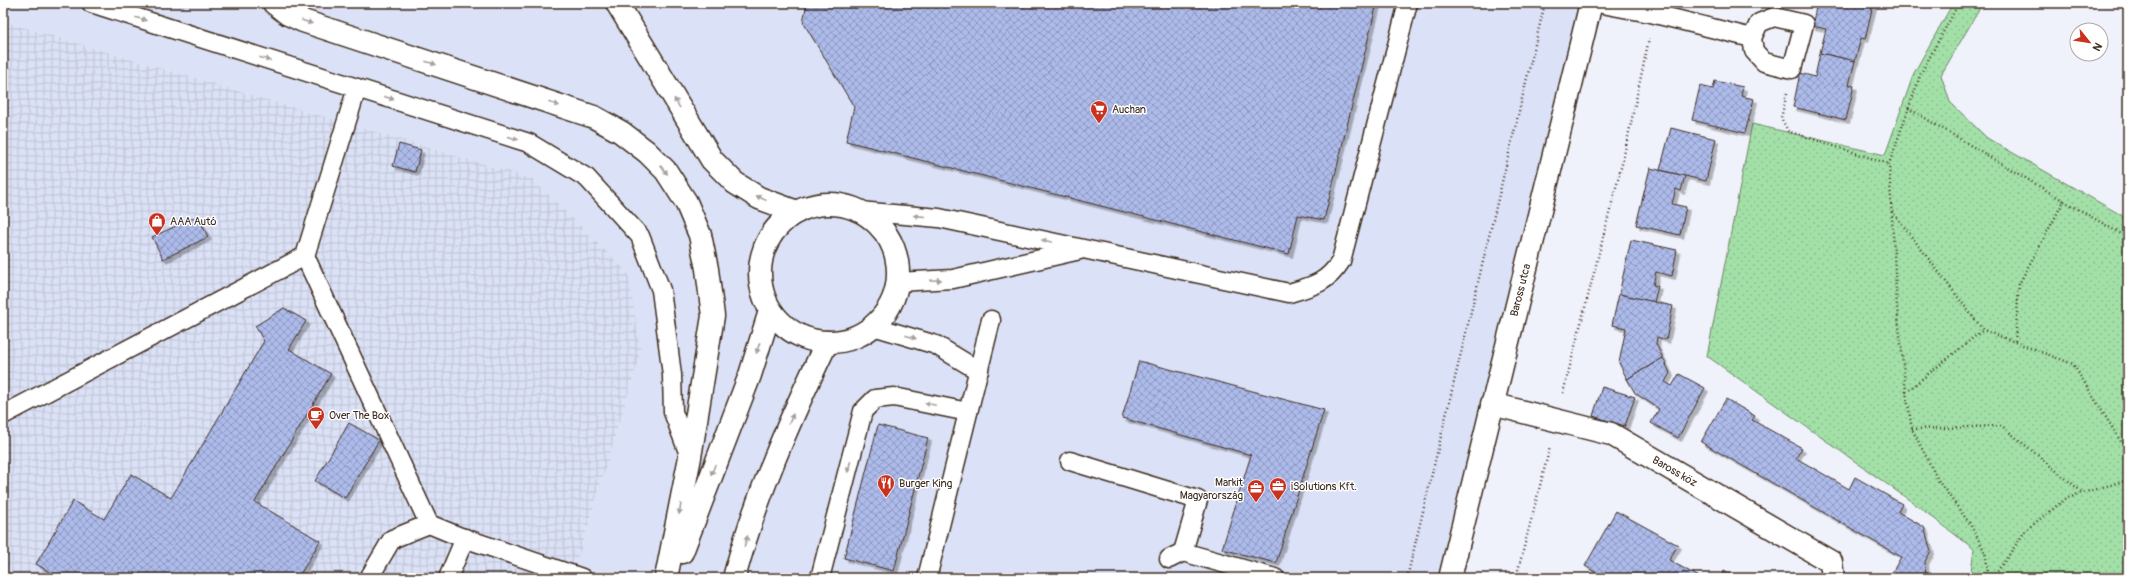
<svg xmlns="http://www.w3.org/2000/svg" width="2131" height="581" font-family="Pangolin,sans-serif">
	<defs>
		<pattern id="industrial-grid" width="8" height="8" patternUnits="userSpaceOnUse"><rect width="8" height="8" fill="#dbe1f6"/><path d="M0 4h8M4 0v8" fill="none" stroke="#bdc1d2"/></pattern>
		<pattern id="park-dots" width="8" height="8" patternUnits="userSpaceOnUse"><rect width="8" height="8" fill="#a2e0a8"/><path d="M2 2h.1M6 6h.1" fill="none" stroke="#8cc090" stroke-width="1.8" stroke-linecap="round"/></pattern>
		<pattern id="building-cross-hatch" width="8" height="8" patternUnits="userSpaceOnUse"><rect width="8" height="8" fill="#adbbeb"/><path d="M0 0l8 8M0 8l8-8" fill="none" stroke="#8e98be"/></pattern>
		<filter id="shadow"><feDropShadow dx="3.5" dy="3.5" stdDeviation="0" flood-color="#0004"/></filter>
	</defs>
	<rect width="100%" height="100%" fill="#eff1fb"/>
	<filter id="ink" filterUnits="userSpaceOnUse"><feTurbulence type="fractalNoise" baseFrequency=".025" numOctaves="2"/><feDisplacementMap in="SourceGraphic" scale="8" xChannelSelector="R" yChannelSelector="G"/><feConvolveMatrix kernelMatrix="1 2 1 2 8 2 1 2 1" color-interpolation-filters="sRGB"/></filter>
	<g filter="url(#ink)">
		<polygon fill="#dbe1f6" points="3,3 1582,3 1437,578 572,578 641,352 531,178 3,21"/>
		<polygon fill="url(#industrial-grid)" points="3,21 531,178 628,273 641,352 572,578 3,578"/>
		<polygon fill="url(#park-dots)" stroke="#6e8563" points="1953,3 1983,3 1941,75 1950,102 1987,138 2128,219 2128,578 1970,578 1974,549 1919,507 1707,356 1752,124 1885,155 1914,73"/>
		<g fill="url(#building-cross-hatch)" stroke="#3b2a1e" filter="url(#shadow)">
			<polygon points="807,3 1377,3 1324,220 1298,215 1289,254 846,141 854,107 803,22"/>
			<polygon points="1817,3 1864,3 1873,5 1865,39 1861,38 1855,61 1820,53 1826,29 1812,26"/>
			<polygon points="1820,53 1855,61 1849,85 1854,86 1846,120 1793,107 1800,73 1815,77"/>
			<polygon points="1715,81 1743,87 1741,96 1754,99 1745,133 1692,120 1700,86 1713,89"/>
			<polygon points="1671,128 1716,139 1706,181 1660,170"/>
			<polygon points="399,144 421,150 415,172 393,166"/>
			<polygon points="1650,168 1685,176 1681,191 1676,189 1672,204 1686,207 1680,235 1636,225"/>
			<polygon points="198,216 208,237 163,259 152,237"/>
			<polygon points="1631,240 1677,250 1672,276 1656,272 1653,285 1658,286 1654,302 1619,294"/>
			<polygon points="1619,294 1673,306 1666,340 1657,337 1656,344 1663,358 1627,379 1619,363 1626,328 1612,325"/>
			<polygon points="284,308 306,321 289,349 331,374 255,502 320,541 298,578 60,578 36,564 73,501 104,519 131,474 171,498 264,341 255,326"/>
			<polygon points="1663,358 1670,373 1665,382 1672,386 1679,374 1705,388 1678,438 1651,423 1659,409 1635,393 1627,379"/>
			<polygon points="1139,361 1324,410 1276,563 1222,549 1251,455 1122,418"/>
			<polygon points="1602,387 1635,397 1625,426 1593,416"/>
			<polygon points="1726,399 1755,416 1752,420 1802,448 1796,458 1849,489 1855,477 1902,504 1898,512 1924,527 1931,551 1925,561 1926,578 1889,578 1901,557 1701,442"/>
			<polygon points="349,423 379,440 345,498 315,481"/>
			<polygon points="878,425 928,438 894,571 844,558"/>
			<polygon points="1616,511 1678,545 1669,560 1701,578 1599,578 1600,575 1585,566"/>
			<polygon points="1724,571 1736,578 1720,578"/>
		</g>
		<g fill="none" stroke-linecap="round" stroke-linejoin="round">
			<g stroke="#3b2a1e" stroke-width="21">
				<g id="lane">
					<polyline points="91,3 529,143 587,178 640,236 661,290 672,375 673,412 690,457"/>
					<polyline points="1597,3 1655,14 1752,38"/>
					<polygon points="1774,17 1804,24 1792,69 1764,62 1754,51 1752,38 1759,23"/>
					<path d="M859 211 939 218 1289 293C1313 286 1327 283 1341 261L1408 3"/>
					<polyline points="305,256 429,524 458,536 582,578"/>
					<polyline points="897,282 953,279 1080,250"/>
					<polyline points="873,326 936,345 979,371"/>
					<polyline points="3,415 305,256 357,88"/>
					<polyline points="1070,461 1198,500 1183,552 1275,578"/>
					<polyline points="1169,559 1183,552"/>
					<polyline points="369,578 392,539 429,524"/>
					<polyline points="448,578 465,538"/>
					<polyline points="820,578 863,411 875,399 894,397 968,412"/>
					<polyline points="927,578 991,320"/>
				</g>
			</g>
			<g stroke="#3b2a1e" stroke-width="25">
				<g id="street">
					<polyline points="274,3 288,14 303,21 594,117 621,132 647,152 666,171 686,202 700,235 707,269 713,316 690,457 666,578"/>
					<polyline points="617,3 712,160 735,183 759,198 797,212"/>
					<circle cx="829" cy="273" r="69"/>
					<polyline points="1492,404 1611,434 1831,562 1833,578"/>
					<polyline points="682,552 750,375 770,311"/>
					<path d="M734 578C756 496 790 419 827 342"/>
				</g>
			</g>
			<g stroke="#3b2a1e" stroke-width="25">
				<polyline id="secondary" points="1450,578 1591,3"/>
			</g>
			<g stroke="#3b2a1e" stroke-width="2.5" stroke-dasharray="1 3" stroke-linecap="butt">
				<polyline points="1959,3 1921,73 1889,164 1897,307 1906,392 1912,429 1939,482 1970,524 1985,552 1989,578"/>
				<polyline points="1787,93 1781,118 1788,131 1889,164"/>
				<polyline points="1908,108 2064,201 2019,284 2015,342"/>
				<polyline points="2064,201 2128,238"/>
				<polyline points="1892,211 1983,330 2073,364 2128,453"/>
				<polyline points="1906,392 1983,330"/>
				<polyline points="1563,393 1623,160 1649,39"/>
				<polyline points="1912,429 2002,426 2082,492"/>
				<polyline points="1407,578 1545,3"/>
				<polyline points="1516,578 1550,447"/>
				<polyline points="1993,578 2026,530 2068,497 2128,480"/>
			</g>
			<use href="#lane" stroke="#fff" stroke-width="18"/>
			<use href="#street" stroke="#fff" stroke-width="22"/>
			<use href="#secondary" stroke="#fff" stroke-width="22"/>
		</g>
		<defs><path id="oneway-solid" d="M-6-.8H1V-3.2L6.5 0L1 3.2V.8H-6Z"/></defs>
		<g fill="#a79f9a">
			<use href="#oneway-solid" transform="translate(141 19) rotate(18)"/>
			<use href="#oneway-solid" transform="translate(307 22) rotate(19)"/>
			<use href="#oneway-solid" transform="translate(265 59) rotate(18)"/>
			<use href="#oneway-solid" transform="translate(431 63) rotate(18)"/>
			<use href="#oneway-solid" transform="translate(389 98) rotate(18)"/>
			<use href="#oneway-solid" transform="translate(677 103) rotate(-121)"/>
			<use href="#oneway-solid" transform="translate(554 104) rotate(18)"/>
			<use href="#oneway-solid" transform="translate(513 138) rotate(18)"/>
			<use href="#oneway-solid" transform="translate(664 170) rotate(50)"/>
			<use href="#oneway-solid" transform="translate(761 198) rotate(-156)"/>
			<use href="#oneway-solid" transform="translate(919 216) rotate(-175)"/>
			<use href="#oneway-solid" transform="translate(1047 241) rotate(-168)"/>
			<use href="#oneway-solid" transform="translate(936 280) rotate(-3)"/>
			<use href="#oneway-solid" transform="translate(911 337) rotate(17)"/>
			<use href="#oneway-solid" transform="translate(758 348) rotate(108)"/>
			<use href="#oneway-solid" transform="translate(930 404) rotate(-168)"/>
			<use href="#oneway-solid" transform="translate(791 419) rotate(-67)"/>
			<use href="#oneway-solid" transform="translate(849 467) rotate(105)"/>
			<use href="#oneway-solid" transform="translate(713 470) rotate(111)"/>
			<use href="#oneway-solid" transform="translate(680 509) rotate(101)"/>
			<use href="#oneway-solid" transform="translate(746 541) rotate(-72)"/>
		</g>
	</g>
	<defs>
		<g id="supermarket-pin" transform="scale(0.9)"><path d="M0 17L-7.5 6A9.5 9.5 0 1 1 7.5 6Z" fill="#c8321e" stroke="#fff"/><path d="M-6-5.5h2.5l.6 2H6L4.5 2H-2.5L-4.4-4H-6ZM-1.5 3.2a1.3 1.3 0 1 0 .1 0ZM3 3.2a1.3 1.3 0 1 0 .1 0Z" fill="#fff"/></g>
		<g id="shop-pin" transform="scale(0.9)"><path d="M0 17L-7.5 6A9.5 9.5 0 1 1 7.5 6Z" fill="#c8321e" stroke="#fff"/><path d="M-5-2.5h2.3a2.7 3.5 0 0 1 5.4 0H5L5.5 6h-11ZM-1.5-2.5h3a1.5 2.3 0 0 0-3 0Z" fill="#fff"/></g>
		<g id="cafe-pin" transform="scale(0.9)"><path d="M0 17L-7.5 6A9.5 9.5 0 1 1 7.5 6Z" fill="#c8321e" stroke="#fff"/><path d="M-5.5-4.5H6V0H3Q3 3.5 0 3.5H-2.5Q-5.5 3.5-5.5 0ZM3-3.2v2h1.7v-2ZM-6 4.5H4V6H-6Z" fill="#fff"/></g>
		<g id="restaurant-pin" transform="scale(0.9)"><path d="M0 17L-7.5 6A9.5 9.5 0 1 1 7.5 6Z" fill="#c8321e" stroke="#fff"/><path d="M-5-6h1v4h1v-4h1v4h1v-4h1v5L-1.5 .5V6h-2V.5L-5-1ZM5-6V6H3V1.5H1.5Q1.5-4 5-6Z" fill="#fff"/></g>
		<g id="office-pin" transform="scale(0.9)"><path d="M0 17L-7.5 6A9.5 9.5 0 1 1 7.5 6Z" fill="#c8321e" stroke="#fff"/><path d="M-6-3h4V-5.5h4V-3h4V5H-6ZM-1-4.5V-3h2v-1.5ZM-6 0V1H6V0Z" fill="#fff"/></g>
	</defs>
	<g fill-rule="evenodd">
		<use href="#supermarket-pin" x="1099" y="109"/>
		<use href="#shop-pin" x="157" y="221"/>
		<use href="#cafe-pin" x="316" y="415"/>
		<use href="#restaurant-pin" x="886" y="483"/>
		<use href="#office-pin" x="1278" y="486"/>
		<use href="#office-pin" x="1256" y="488"/>
	</g>
	<g text-anchor="middle" stroke-width="3" stroke-linejoin="round" paint-order="stroke">
		<g font-size="11" fill="#3b2a1e" stroke="#fff" text-anchor="start">
			<text x="1112" y="113">Auchan</text>
			<text x="170" y="225">AAA Autó</text>
			<text x="329" y="419">Over The Box</text>
			<text x="1243" y="486" text-anchor="end">Markit<tspan x="1243" dy="13">Magyarország</tspan></text>
			<text x="899" y="487">Burger King</text>
			<text x="1291" y="490">iSolutions Kft.</text>
		</g>
		<g font-size="11" fill="#3b2a1e" stroke="#fff">
			<text transform="translate(1520 290) rotate(-76)" y="4">Baross utca</text>
			<text transform="translate(1675 471) rotate(30)" y="4">Baross köz</text>
		</g>
	</g>
	<rect width="2131" height="581" fill="none" stroke="#fff" stroke-width="16"/>
	<rect x="8" y="8" width="2115" height="565" fill="none" stroke="#3b2a1e" stroke-width="1.5" filter="url(#ink)"/>
	<g transform="translate(2089 42) rotate(120)"><circle r="19" fill="#ffffff" stroke="#b1aaa5"/>
	<path d="M0-3L7 15L0 10L-7 15Z" fill="#c8321e"/>
	<text y="-6" font-size="11" font-weight="bold" text-anchor="middle" fill="#3b2a1e">N</text>
	</g>
</svg>
